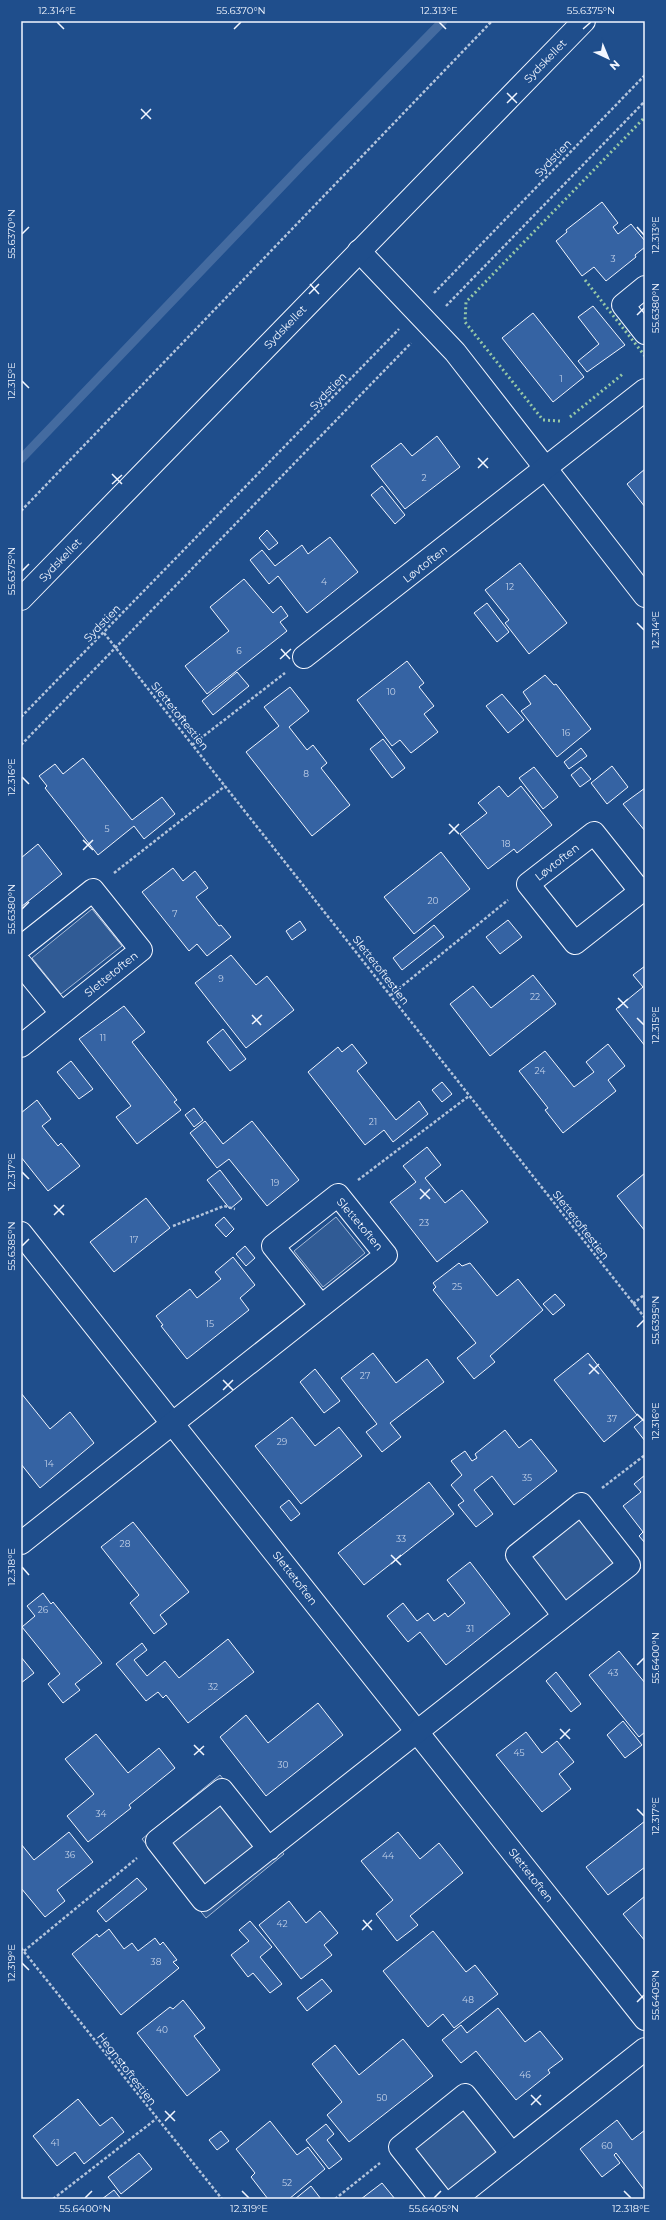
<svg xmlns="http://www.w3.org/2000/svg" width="666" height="2220" font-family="Montserrat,sans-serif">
	<rect width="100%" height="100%" fill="#1f4e8c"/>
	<g fill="#305b95" stroke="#a8bbd7">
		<polygon points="92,909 122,946 61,994 32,958"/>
		<polygon points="336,1217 365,1253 323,1287 294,1251"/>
		<polygon points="581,1493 641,1568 565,1630 505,1555"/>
		<polygon points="220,1775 284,1854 206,1918 142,1839"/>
		<polygon points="465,2084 524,2156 437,2199 391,2144"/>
	</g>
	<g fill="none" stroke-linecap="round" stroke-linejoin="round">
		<polyline stroke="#446ba0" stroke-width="9" points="21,459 303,164 443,21"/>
	</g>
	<g fill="#3563a3" stroke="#f2f6ff">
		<polygon points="602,202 618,223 613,227 618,234 631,224 645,241 645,247 635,255 636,257 606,281 594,267 582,276 556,241 567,232 566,230"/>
		<polygon points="593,306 625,345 587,372 578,361 599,344 578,317"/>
		<polygon points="533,313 584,377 553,402 502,338"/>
		<polygon points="437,436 460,467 405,509 371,466 401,443 412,456"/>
		<polygon points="645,469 645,507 627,484"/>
		<polygon points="382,486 405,515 395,524 371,495"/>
		<polygon points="267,530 278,543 269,550 259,538"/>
		<polygon points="330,537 358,572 307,613 278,576 269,584 250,560 262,550 275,566 302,545 308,554"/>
		<polygon points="520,563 567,623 529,654 505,623 509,620 485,590"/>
		<polygon points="244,579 273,613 281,606 288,616 280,622 287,631 207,694 185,666 229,631 210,607"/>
		<polygon points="487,603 509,632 497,642 474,613"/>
		<polygon points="407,661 424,683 419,687 434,706 424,714 438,732 411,753 400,740 392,746 357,700"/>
		<polygon points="237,672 249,686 213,715 202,701"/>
		<polygon points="545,675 554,685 556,684 591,729 557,757 521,711 531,704 523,692"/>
		<polygon points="290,687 309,711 289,727 307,750 313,745 327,763 321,768 350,805 312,836 246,752 279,726 264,707"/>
		<polygon points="502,694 524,720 508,733 486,706"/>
		<polygon points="383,739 405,768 392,778 370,749"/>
		<polygon points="581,748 587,756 569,769 564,762"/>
		<polygon points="83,758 132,820 162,797 175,814 144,839 134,826 98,855 45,788 47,786 39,776 55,764 63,774"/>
		<polygon points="612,766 628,787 607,804 591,783"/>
		<polygon points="534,767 558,797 543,809 519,778"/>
		<polygon points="581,767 591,779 580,787 571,775"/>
		<polygon points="499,786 508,797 521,786 552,825 517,853 514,849 488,869 460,834 487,813 478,803"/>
		<polygon points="645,788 645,831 623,804"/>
		<polygon points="38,844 62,874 21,907 21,858"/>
		<polygon points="441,852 470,889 414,934 384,897"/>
		<polygon points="173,868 183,881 195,871 208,888 196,897 219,926 221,925 231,937 207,956 197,944 189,951 142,892"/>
		<polygon points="508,920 522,937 500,954 486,937"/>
		<polygon points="300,921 306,930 292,940 286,931"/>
		<polygon points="434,925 444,937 402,970 393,958"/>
		<polygon points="231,955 256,985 267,976 294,1010 246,1048 195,983"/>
		<polygon points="645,966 645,1046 616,1009 643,987 633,975"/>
		<polygon points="533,975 556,1004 490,1056 450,1004 473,986 491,1008"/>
		<polygon points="124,1006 145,1032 132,1042 177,1100 174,1102 181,1110 137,1144 116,1117 131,1106 79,1039"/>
		<polygon points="223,1029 246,1059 230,1071 207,1042"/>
		<polygon points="352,1044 367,1063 357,1071 396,1120 419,1101 428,1114 393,1142 384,1130 365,1145 308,1072 338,1047 342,1052"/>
		<polygon points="608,1044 625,1066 608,1080 616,1091 563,1133 545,1110 548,1108 519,1071 545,1051 574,1087 594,1072 586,1062"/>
		<polygon points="71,1061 93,1089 79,1099 57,1072"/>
		<polygon points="442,1082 452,1094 442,1102 432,1090"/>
		<polygon points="37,1100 51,1119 42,1126 58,1146 61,1143 80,1166 48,1191 21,1157 21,1113"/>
		<polygon points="194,1108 203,1120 194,1127 185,1115"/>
		<polygon points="205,1121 223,1144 252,1121 299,1180 267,1206 229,1159 217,1168 190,1133"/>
		<polygon points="427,1147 441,1165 425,1178 445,1203 462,1190 488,1222 437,1262 390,1202 416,1182 403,1166"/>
		<polygon points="220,1170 242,1199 230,1209 207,1180"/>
		<polygon points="645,1173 645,1231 617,1196"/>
		<polygon points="146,1198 170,1228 114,1272 90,1242"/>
		<polygon points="224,1217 234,1229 226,1237 215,1225"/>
		<polygon points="245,1246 255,1258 246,1266 236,1254"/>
		<polygon points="233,1257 255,1285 240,1298 249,1310 187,1359 161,1326 163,1325 156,1316 190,1289 197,1298 221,1279 215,1272"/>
		<polygon points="459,1263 462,1266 470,1263 497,1296 518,1279 543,1310 490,1356 495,1362 474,1379 457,1358 476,1343 433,1290 436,1287 433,1283"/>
		<polygon points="555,1294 565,1305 553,1315 543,1304"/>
		<polygon points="373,1353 396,1383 427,1359 444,1382 390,1423 401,1437 382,1452 366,1432 377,1424 341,1378"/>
		<polygon points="588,1353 637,1415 604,1442 554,1380"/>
		<polygon points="315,1369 340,1401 324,1413 300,1382"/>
		<polygon points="21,1393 50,1429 70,1412 94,1443 40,1488 21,1464"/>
		<polygon points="292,1417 315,1446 339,1427 362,1456 301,1504 255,1446"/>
		<polygon points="645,1418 645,1441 634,1427"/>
		<polygon points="505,1430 519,1448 531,1439 557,1471 514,1505 492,1476 474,1490 493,1514 476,1527 458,1505 464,1501 451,1485 462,1475 451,1461 465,1451 472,1461 477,1458 475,1454"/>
		<polygon points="645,1475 645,1543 639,1536 643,1532 623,1506 641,1492 634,1484"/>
		<polygon points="429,1482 454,1514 364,1585 338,1553"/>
		<polygon points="289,1500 300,1514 291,1521 280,1507"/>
		<polygon points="133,1522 189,1592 160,1615 167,1624 154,1634 130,1603 139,1595 101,1547"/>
		<polygon points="470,1562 510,1614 446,1665 420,1632 408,1642 387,1616 403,1603 417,1621 428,1613 434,1621 445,1613 448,1617 465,1603 447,1580"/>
		<polygon points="43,1593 51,1604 53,1602 102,1663 75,1684 80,1690 63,1703 48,1684 60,1674 22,1627 35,1616 27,1606"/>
		<polygon points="228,1639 254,1672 188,1723 166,1695 163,1698 158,1692 146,1701 116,1664 142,1643 147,1650 134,1660 147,1676 165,1661 179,1678"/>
		<polygon points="619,1651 645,1683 645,1732 639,1737 589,1675"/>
		<polygon points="21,1657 34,1673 21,1683"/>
		<polygon points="556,1672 581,1704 571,1712 546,1681"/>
		<polygon points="318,1703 343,1735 266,1796 220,1737 246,1715 268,1743"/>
		<polygon points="623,1721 642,1745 625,1758 607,1735"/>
		<polygon points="526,1732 542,1753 557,1741 574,1762 559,1774 571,1789 542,1812 496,1755"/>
		<polygon points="96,1734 128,1773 159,1748 175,1768 129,1805 131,1808 88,1842 67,1816 94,1794 65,1759"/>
		<polygon points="645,1821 645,1867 608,1895 586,1867"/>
		<polygon points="69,1832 93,1862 57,1890 65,1901 45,1917 21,1888 21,1844 34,1860"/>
		<polygon points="398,1832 420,1859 439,1843 463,1873 410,1916 418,1925 397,1941 376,1914 393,1900 361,1861"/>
		<polygon points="137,1878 147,1889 106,1922 97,1911"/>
		<polygon points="645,1896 645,1941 623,1914"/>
		<polygon points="289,1901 306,1923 320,1911 338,1933 324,1945 332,1955 301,1979 259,1925"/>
		<polygon points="250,1921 272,1947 260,1957 282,1984 270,1993 253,1973 248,1977 231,1955 249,1941 239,1930"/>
		<polygon points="109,1929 124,1949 132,1943 138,1951 155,1938 160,1945 163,1942 177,1960 173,1962 179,1968 121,2015 72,1954 97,1934 99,1937"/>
		<polygon points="433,1931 466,1972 475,1965 498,1994 454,2028 443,2014 428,2027 383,1971"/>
		<polygon points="322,1979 332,1991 307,2011 297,1998"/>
		<polygon points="183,2000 205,2028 194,2036 220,2070 187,2096 137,2033 170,2007 173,2009"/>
		<polygon points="498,2008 525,2042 540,2031 563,2059 548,2070 550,2073 516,2100 476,2051 461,2063 442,2040 461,2025 467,2033"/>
		<polygon points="403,2039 433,2076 349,2142 327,2115 342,2102 312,2064 335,2045 359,2075"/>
		<polygon points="78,2099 100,2126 112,2117 124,2132 84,2164 75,2152 57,2166 33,2136"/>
		<polygon points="617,2120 632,2140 645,2130 645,2191 616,2153 614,2155 620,2163 602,2177 580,2149"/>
		<polygon points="270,2121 297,2155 308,2147 325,2169 289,2199 268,2199 251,2177 255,2173 236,2149"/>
		<polygon points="326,2124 334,2134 327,2140 342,2159 329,2169 306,2140"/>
		<polygon points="221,2131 229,2141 217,2150 209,2140"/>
		<polygon points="139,2153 152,2169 121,2194 108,2177"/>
		<polygon points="382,2183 395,2199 361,2199"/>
		<polygon points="311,2186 321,2199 295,2199"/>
		<polygon points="114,2190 121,2199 102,2199"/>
	</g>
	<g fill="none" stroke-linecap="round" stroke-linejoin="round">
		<g stroke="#f2f6ff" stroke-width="24">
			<g id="minor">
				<polyline points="359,251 455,352 645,596"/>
				<polyline points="645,287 623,305 645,333"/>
				<polyline points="304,657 645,390"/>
				<polyline points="641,892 594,833 528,884 575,943 645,888"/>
				<polyline points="21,947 93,890 141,950 21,1046"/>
				<polyline points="21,964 61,1013"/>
				<polyline points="21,1233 645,2019"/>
				<polyline points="21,1543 386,1255 338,1195 273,1246 321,1306"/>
				<polyline points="269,1849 222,1790 157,1841 203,1900 629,1565 581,1504 517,1555 564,1616"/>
				<polyline points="441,2199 400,2147 465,2095 512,2154"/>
				<polyline points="455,2199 645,2049"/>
			</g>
		</g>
		<g stroke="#f2f6ff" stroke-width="24">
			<polyline id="tertiary" points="21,599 584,21"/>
		</g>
		<g stroke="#b3c4dc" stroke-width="2.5" stroke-dasharray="3 2" stroke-linecap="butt">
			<polyline points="434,293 645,75"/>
			<polyline points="446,306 645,101"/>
			<polyline points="21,511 492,21"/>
			<polyline points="104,633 645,1318"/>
			<polyline points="21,717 399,329"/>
			<polyline points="21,745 411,343"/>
			<polyline points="192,745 285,673"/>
			<polyline points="114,873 225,786"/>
			<polyline points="391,995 508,900"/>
			<polyline points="358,1180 469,1096"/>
			<polyline points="173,1226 224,1206 235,1209"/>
			<polyline points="633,1304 645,1294"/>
			<polyline points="602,1488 645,1455"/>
			<polyline points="21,1948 222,2199"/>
			<polyline points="24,1951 137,1858"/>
			<polyline points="53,2199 156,2119"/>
			<polyline points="335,2199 380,2163"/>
		</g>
		<use href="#minor" stroke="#1f4e8c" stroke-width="22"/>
		<use href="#tertiary" stroke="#1f4e8c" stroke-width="22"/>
		<g stroke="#97c8a6" stroke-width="3" stroke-dasharray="2 3" stroke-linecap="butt">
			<polyline points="585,280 645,356"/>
			<polyline points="570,417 624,373"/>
			<polyline points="560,421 543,420 465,322 466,302 645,117"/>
		</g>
	</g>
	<path fill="none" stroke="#f2f6ff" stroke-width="1.5" d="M57 22 64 29M439 22 446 29M234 29 241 22M583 29 591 22M507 93 517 103M507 103 517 93M141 109 151 119M141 119 151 109M637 227 644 235M22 234 29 227M310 284 319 294M309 294 319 284M637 315 644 308M22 381 29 388M478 458 488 468M478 468 488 458M112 474 122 484M112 484 122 475M22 571 29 564M637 623 644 630M281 649 290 659M280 659 291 649M22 777 29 784M449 824 459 834M449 834 459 824M83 840 93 850M83 850 93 840M22 909 29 902M618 998 628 1008M618 1008 628 999M252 1015 261 1025M637 1018 644 1025M252 1024 262 1015M22 1172 29 1179M420 1189 430 1199M420 1199 430 1189M54 1205 64 1215M54 1215 64 1205M22 1246 29 1239M637 1327 644 1320M589 1364 599 1374M589 1374 599 1364M223 1380 233 1390M223 1390 233 1380M637 1414 644 1421M391 1555 401 1565M391 1564 401 1555M22 1567 29 1575M637 1665 644 1658M560 1729 570 1739M560 1739 570 1729M194 1745 204 1755M194 1755 204 1746M637 1809 644 1816M363 1920 372 1930M362 1930 372 1920M22 1963 29 1970M637 2002 644 1995M531 2095 541 2105M531 2105 541 2095M165 2111 175 2121M165 2121 175 2111M242 2191 249 2198M624 2191 631 2198M85 2198 92 2191M434 2198 441 2191"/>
	<g text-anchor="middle" stroke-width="3" stroke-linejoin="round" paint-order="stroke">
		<g font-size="9" fill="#c3d1e8">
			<text x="613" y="262">3</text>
			<text x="561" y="382">1</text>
			<text x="424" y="481">2</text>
			<text x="324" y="585">4</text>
			<text x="510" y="590">12</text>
			<text x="239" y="654">6</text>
			<text x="391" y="695">10</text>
			<text x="566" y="736">16</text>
			<text x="306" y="777">8</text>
			<text x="107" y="832">5</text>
			<text x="506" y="847">18</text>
			<text x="433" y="904">20</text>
			<text x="175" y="917">7</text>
			<text x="221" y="982">9</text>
			<text x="535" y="1000">22</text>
			<text x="103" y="1041">11</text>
			<text x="540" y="1074">24</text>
			<text x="373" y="1125">21</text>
			<text x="275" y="1186">19</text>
			<text x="424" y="1226">23</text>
			<text x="134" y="1243">17</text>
			<text x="457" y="1290">25</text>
			<text x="210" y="1327">15</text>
			<text x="365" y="1379">27</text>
			<text x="612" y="1422">37</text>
			<text x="282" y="1445">29</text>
			<text x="49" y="1467">14</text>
			<text x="527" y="1481">35</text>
			<text x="401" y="1542">33</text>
			<text x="125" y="1547">28</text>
			<text x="43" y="1613">26</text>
			<text x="470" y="1632">31</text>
			<text x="613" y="1676">43</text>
			<text x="213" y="1690">32</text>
			<text x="519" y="1756">45</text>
			<text x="283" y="1768">30</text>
			<text x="101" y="1817">34</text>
			<text x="70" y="1858">36</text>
			<text x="388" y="1859">44</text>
			<text x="282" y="1927">42</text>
			<text x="156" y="1965">38</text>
			<text x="468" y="2003">48</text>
			<text x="162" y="2033">40</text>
			<text x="525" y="2078">46</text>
			<text x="382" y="2101">50</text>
			<text x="55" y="2146">41</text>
			<text x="607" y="2149">60</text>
			<text x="287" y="2186">52</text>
		</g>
		<g font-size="11" fill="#f2f6ff" stroke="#1f4e8c">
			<text transform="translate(545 61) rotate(-46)" y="4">Sydskellet</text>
			<text transform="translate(553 158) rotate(-46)" y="4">Sydstien</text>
			<text transform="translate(285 327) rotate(-46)" y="4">Sydskellet</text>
			<text transform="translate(328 391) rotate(-46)" y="4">Sydstien</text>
			<text transform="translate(60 560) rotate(-46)" y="4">Sydskellet</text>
			<text transform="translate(425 564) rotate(-38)" y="4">Løvtoften</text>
			<text transform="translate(102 623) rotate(-46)" y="4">Sydstien</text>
			<text transform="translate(180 716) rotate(51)" y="4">Slettetoftestien</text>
			<text transform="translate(557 862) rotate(-38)" y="4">Løvtoften</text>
			<text transform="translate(381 970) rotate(52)" y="4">Slettetoftestien</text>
			<text transform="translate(111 974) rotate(-39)" y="4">Slettetoften</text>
			<text transform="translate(360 1224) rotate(50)" y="4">Slettetoften</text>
			<text transform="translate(581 1225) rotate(52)" y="4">Slettetoftestien</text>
			<text transform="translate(295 1578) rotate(52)" y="4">Slettetoften</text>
			<text transform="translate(531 1875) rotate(52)" y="4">Slettetoften</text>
			<text transform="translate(127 2069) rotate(52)" y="4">Hegnstoftestien</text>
		</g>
	</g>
	<rect width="666" height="2220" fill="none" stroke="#1f4e8c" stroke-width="44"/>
	<g transform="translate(608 58) rotate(136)" stroke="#1f4e8c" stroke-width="3" paint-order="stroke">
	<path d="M0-3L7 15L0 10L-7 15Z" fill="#f2f6ff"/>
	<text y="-6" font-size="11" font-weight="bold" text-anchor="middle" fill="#f2f6ff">N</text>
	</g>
	<rect x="22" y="22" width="622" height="2176" fill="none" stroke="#f2f6ff" stroke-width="1.5"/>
	<g font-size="10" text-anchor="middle" fill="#f2f6ff">
		<text x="57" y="14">12.314°E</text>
		<text x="241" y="14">55.6370°N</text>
		<text x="439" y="14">12.313°E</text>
		<text x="591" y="14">55.6375°N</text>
		<text transform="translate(11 234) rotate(-90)" y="4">55.6370°N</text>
		<text transform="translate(655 235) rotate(-90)" y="4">12.313°E</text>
		<text transform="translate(655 308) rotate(-90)" y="4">55.6380°N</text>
		<text transform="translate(11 381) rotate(-90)" y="4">12.315°E</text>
		<text transform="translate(11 571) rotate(-90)" y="4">55.6375°N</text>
		<text transform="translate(655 630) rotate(-90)" y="4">12.314°E</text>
		<text transform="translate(11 777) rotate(-90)" y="4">12.316°E</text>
		<text transform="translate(11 909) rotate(-90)" y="4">55.6380°N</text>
		<text transform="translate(655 1025) rotate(-90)" y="4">12.315°E</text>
		<text transform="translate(11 1172) rotate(-90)" y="4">12.317°E</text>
		<text transform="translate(11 1246) rotate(-90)" y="4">55.6385°N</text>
		<text transform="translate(655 1320) rotate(-90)" y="4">55.6395°N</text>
		<text transform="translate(655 1421) rotate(-90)" y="4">12.316°E</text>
		<text transform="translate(11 1567) rotate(-90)" y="4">12.318°E</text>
		<text transform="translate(655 1658) rotate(-90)" y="4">55.6400°N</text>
		<text transform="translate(655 1816) rotate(-90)" y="4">12.317°E</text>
		<text transform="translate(11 1963) rotate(-90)" y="4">12.319°E</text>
		<text transform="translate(655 1995) rotate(-90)" y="4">55.6405°N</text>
		<text x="85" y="2212">55.6400°N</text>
		<text x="249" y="2212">12.319°E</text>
		<text x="434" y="2212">55.6405°N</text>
		<text x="631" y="2212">12.318°E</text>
	</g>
</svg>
